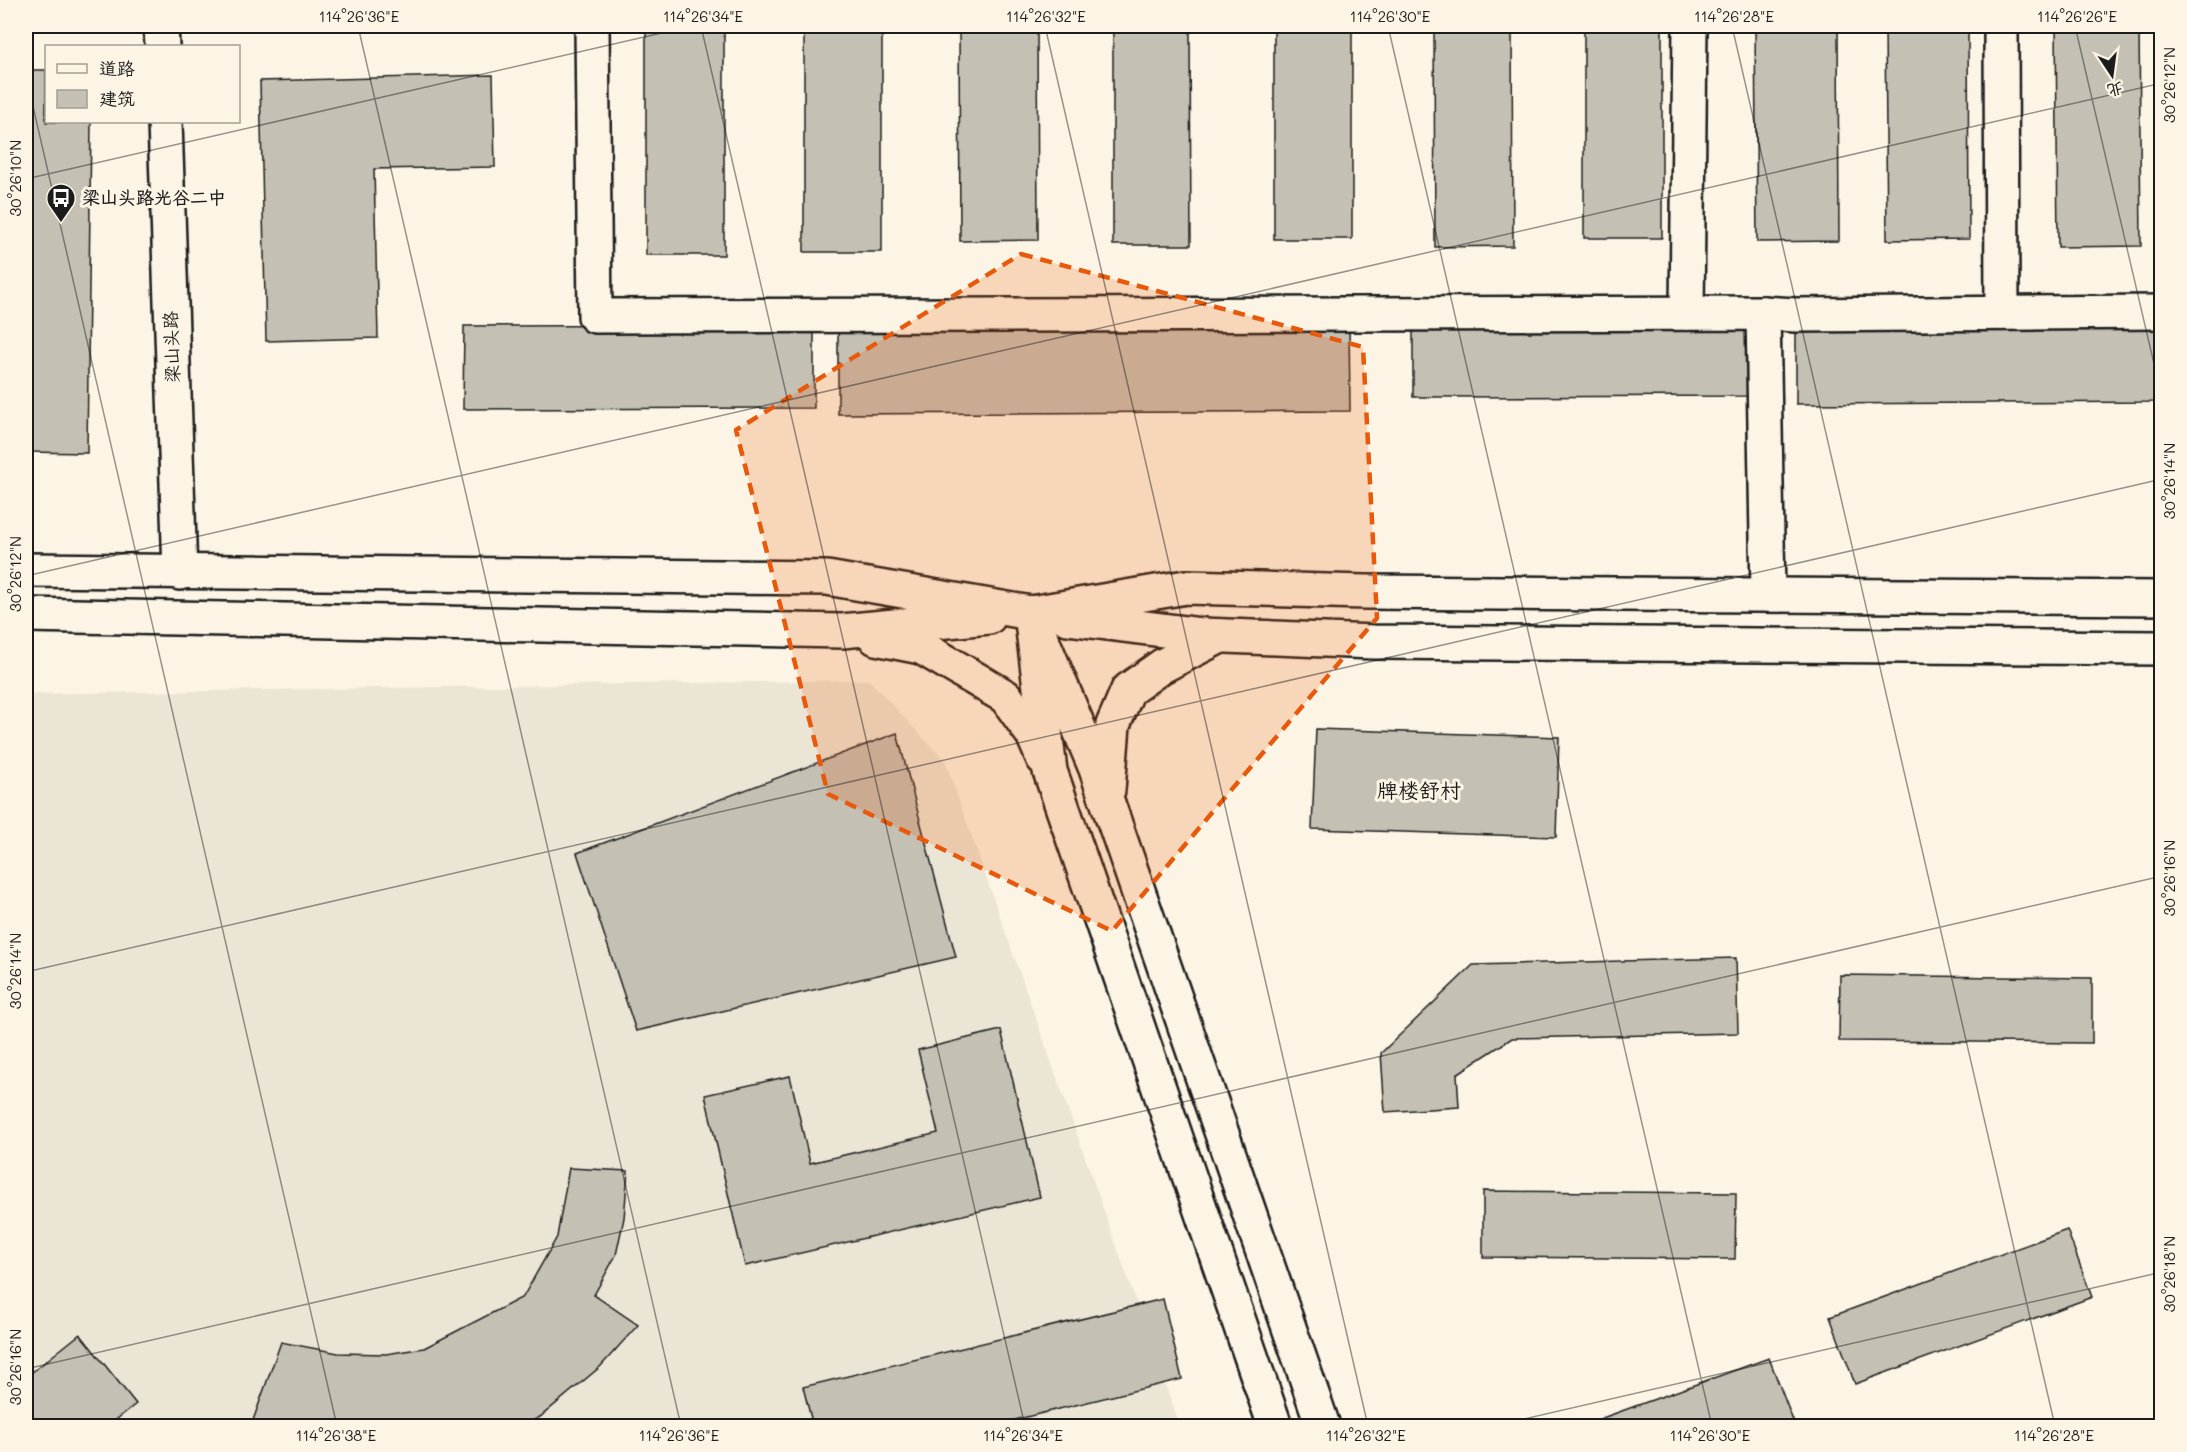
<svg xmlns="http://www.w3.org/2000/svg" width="2187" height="1452" font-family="Mali,'LXGW WenKai TC',sans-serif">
	<rect width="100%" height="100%" fill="#fcf5e5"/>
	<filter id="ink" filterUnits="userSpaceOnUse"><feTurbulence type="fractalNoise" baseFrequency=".0167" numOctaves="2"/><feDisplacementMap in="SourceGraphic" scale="12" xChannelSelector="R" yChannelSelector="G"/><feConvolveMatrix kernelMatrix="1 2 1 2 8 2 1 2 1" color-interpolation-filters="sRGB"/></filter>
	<g filter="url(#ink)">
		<polygon fill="#ebe5d6" points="869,680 945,761 1180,1426 26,1426 26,694"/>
		<g fill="#c4c0b3" stroke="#1c1c1c" stroke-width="1.5">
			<rect x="646" y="26" width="78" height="229"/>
			<rect x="804" y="26" width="78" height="226"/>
			<polygon points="959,26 1037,26 1038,240 960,241"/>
			<polygon points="1113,26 1190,26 1191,245 1113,245"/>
			<rect x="1274" y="26" width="78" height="213"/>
			<polygon points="1434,26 1512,26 1513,246 1435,247"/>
			<rect x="1584" y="26" width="78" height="212"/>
			<polygon points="1755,26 1838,26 1839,241 1757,242"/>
			<polygon points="1885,26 1968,26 1969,239 1887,240"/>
			<polygon points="2056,26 2139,26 2141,246 2058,247"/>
			<polygon points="26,70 46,70 46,122 91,122 87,453 26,452"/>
			<polygon points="493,75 495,167 374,169 378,338 266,341 260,81"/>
			<polygon points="1763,313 1762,396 1413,397 1413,314"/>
			<polygon points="2162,313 2162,402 1796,404 1796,315"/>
			<polygon points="1349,323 1350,411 838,414 838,325"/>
			<polygon points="814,325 814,408 463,409 464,326"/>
			<polygon points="1316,729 1559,737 1556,837 1312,829"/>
			<polygon points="897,733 956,957 636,1031 577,853"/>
			<polygon points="1736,958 1738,1033 1512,1038 1457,1074 1459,1107 1385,1112 1381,1053 1473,965"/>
			<polygon points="1840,975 2092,978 2092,1043 1839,1041"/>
			<polygon points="1001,1030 1040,1197 745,1266 705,1095 790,1076 810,1163 938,1133 918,1050"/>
			<polygon points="569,1168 628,1171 624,1218 616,1255 594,1295 638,1325 600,1367 540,1417 522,1426 251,1426 281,1342 338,1353 386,1354 424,1348 523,1297 557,1237"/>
			<polygon points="1483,1191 1736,1193 1735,1259 1483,1257"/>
			<polygon points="2067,1230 2092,1297 1855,1384 1830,1317"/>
			<polygon points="1163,1299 1182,1379 990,1426 813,1426 803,1387"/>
			<polygon points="80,1334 136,1404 108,1426 26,1426 26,1377"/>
			<polygon points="1769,1358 1795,1426 1580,1426"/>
		</g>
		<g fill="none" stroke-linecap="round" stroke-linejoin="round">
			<g stroke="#1c1c1c" stroke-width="38">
				<g id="street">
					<polyline points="592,26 595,316 1763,313 1796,315 2162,312"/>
					<polyline points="2001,26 2002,313"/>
					<polyline points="1687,313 1690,26"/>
					<polyline points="1763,313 1768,595"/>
				</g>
			</g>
			<g stroke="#1c1c1c" stroke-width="38">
				<g id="secondary">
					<polyline points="161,26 162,46"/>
					<polyline points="165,122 180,573"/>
					<polyline points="26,570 827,578 1031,613 1186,587 1366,592 2162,598"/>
					<polyline points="26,615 842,631 989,617"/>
					<polyline points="1067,618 1202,635 1374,642 2162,648"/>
					<polyline points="876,638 921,647 1006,697 1033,735 1043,758"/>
					<polyline points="1108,790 1113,725 1128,690 1162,666 1220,636"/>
					<polyline points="1275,1426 1050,771 1031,613 1096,769 1323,1426"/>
				</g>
			</g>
			<use href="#street" stroke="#fcf5e5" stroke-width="33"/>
			<use href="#secondary" stroke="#fcf5e5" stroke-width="33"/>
		</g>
	</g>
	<path fill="#e8590c" fill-opacity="0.2" stroke="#e8590c" stroke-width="4.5" stroke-dasharray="12 8" stroke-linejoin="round" d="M1021 254 1363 347 1377 618 1112 931 828 794 736 430Z"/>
	<path fill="none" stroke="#1c1c1c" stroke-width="1.5" stroke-opacity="0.45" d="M358 26 681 1426M701 26 1025 1426M1045 26 1368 1426M1388 26 1712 1426M1732 26 2055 1426M2075 26 2162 398M26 76 337 1426M26 179 692 26M26 576 2162 83M26 972 2162 479M26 1369 2162 876M1494 1426 2162 1272"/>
	<defs>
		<g id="bus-pin" transform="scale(1.5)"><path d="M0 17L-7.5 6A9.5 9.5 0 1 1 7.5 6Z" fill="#1c1c1c" stroke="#fcf5e5"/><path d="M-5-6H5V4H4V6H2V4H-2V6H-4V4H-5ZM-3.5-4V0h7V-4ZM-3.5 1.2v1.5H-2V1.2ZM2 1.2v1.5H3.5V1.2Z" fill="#fff"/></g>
	</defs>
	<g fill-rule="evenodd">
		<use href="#bus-pin" x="61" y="198"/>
	</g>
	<g text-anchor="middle" stroke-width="6" stroke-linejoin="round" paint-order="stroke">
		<g font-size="18" font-weight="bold" fill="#1c1c1c" stroke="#fcf5e5" text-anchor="start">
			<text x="82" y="204">梁山头路光谷二中</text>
		</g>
		<g font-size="18" fill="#1c1c1c" stroke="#fcf5e5">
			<text transform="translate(172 347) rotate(-92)" y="6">梁山头路</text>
		</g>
		<g font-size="21" fill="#1c1c1c" stroke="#fcf5e5">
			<text x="1419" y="798">牌楼舒村</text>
		</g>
	</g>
	<rect width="2187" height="1452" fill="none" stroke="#fcf5e5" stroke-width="66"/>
	<rect x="45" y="45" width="195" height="78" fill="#fcf5e5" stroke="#a29e95" stroke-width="1.5"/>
	<rect x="57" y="64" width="30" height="9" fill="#fcf5e5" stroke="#a29e95" stroke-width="1.5"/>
	<text x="99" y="75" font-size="18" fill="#1c1c1c">道路</text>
	<rect x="57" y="90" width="30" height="18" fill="#c4c0b3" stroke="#a29e95" stroke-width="1.5"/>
	<text x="99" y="105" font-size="18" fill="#1c1c1c">建筑</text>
	<g transform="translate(2112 75) rotate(167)" stroke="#fcf5e5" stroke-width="4.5" paint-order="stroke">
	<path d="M0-4.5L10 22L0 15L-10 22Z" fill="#1c1c1c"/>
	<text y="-9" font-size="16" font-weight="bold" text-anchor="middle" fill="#1c1c1c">北</text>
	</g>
	<rect x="33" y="33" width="2121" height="1386" fill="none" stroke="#1c1c1c" stroke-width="2"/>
	<g font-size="15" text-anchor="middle" fill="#1c1c1c">
		<text x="359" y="22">114°26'36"E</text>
		<text x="703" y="22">114°26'34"E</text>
		<text x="1046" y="22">114°26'32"E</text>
		<text x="1390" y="22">114°26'30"E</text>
		<text x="1734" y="22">114°26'28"E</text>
		<text x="2077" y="22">114°26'26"E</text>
		<text transform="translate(2170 85) rotate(-90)" y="5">30°26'12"N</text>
		<text transform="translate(16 178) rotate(-90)" y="5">30°26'10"N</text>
		<text transform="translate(2170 481) rotate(-90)" y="5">30°26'14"N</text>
		<text transform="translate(16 574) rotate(-90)" y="5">30°26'12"N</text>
		<text transform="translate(2170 878) rotate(-90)" y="5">30°26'16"N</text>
		<text transform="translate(16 971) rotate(-90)" y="5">30°26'14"N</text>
		<text transform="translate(2170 1274) rotate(-90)" y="5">30°26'18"N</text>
		<text transform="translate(16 1367) rotate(-90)" y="5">30°26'16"N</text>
		<text x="336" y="1441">114°26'38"E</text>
		<text x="679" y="1441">114°26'36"E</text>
		<text x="1023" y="1441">114°26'34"E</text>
		<text x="1366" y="1441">114°26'32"E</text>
		<text x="1710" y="1441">114°26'30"E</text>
		<text x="2054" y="1441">114°26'28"E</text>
	</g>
</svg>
